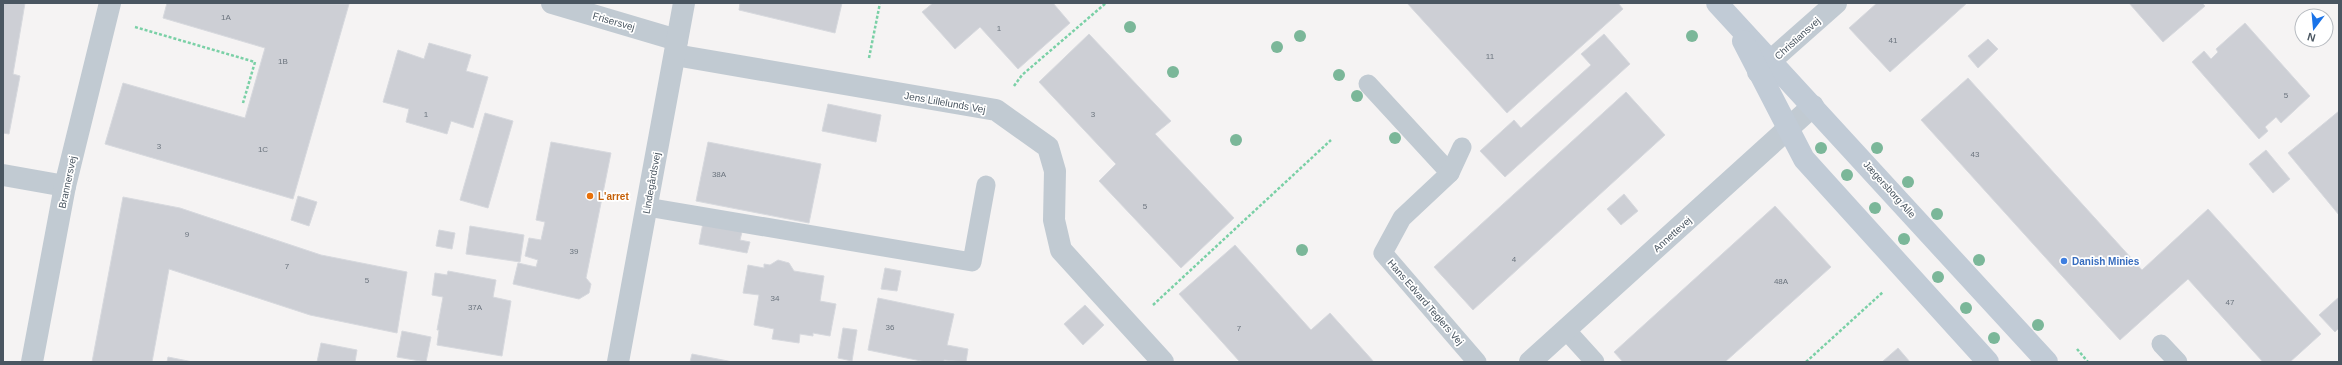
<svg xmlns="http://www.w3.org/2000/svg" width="2342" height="365" font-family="Helvetica,sans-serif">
	<rect width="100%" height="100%" fill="#f5f3f3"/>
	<g fill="#cdcfd5" stroke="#d7d9de">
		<polygon points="3,3 25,3 13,74 20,76 9,134 3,133"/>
		<polygon points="167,3 349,4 293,199 105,144 123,83 245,118 265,48 163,18"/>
		<polygon points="740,3 842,3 835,33 739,10"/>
		<polygon points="933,3 1053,3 1070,23 1018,69 980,27 955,49 922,12"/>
		<polygon points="1407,3 1618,3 1623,9 1507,113"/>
		<polygon points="1877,3 1967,3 1890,72 1849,28"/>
		<polygon points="2129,3 2202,3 2205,6 2163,42"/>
		<polygon points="2245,23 2310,96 2281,123 2276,117 2265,127 2268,131 2259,139 2192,62 2204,51 2211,59 2218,52 2216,49"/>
		<polygon points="1089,34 1171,121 1155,134 1234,218 1181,268 1099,181 1116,164 1039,82"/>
		<polygon points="1604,34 1630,64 1505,177 1480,151 1514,120 1521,128 1591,65 1581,54"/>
		<polygon points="1988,39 1998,49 1978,68 1968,56"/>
		<polygon points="429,43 471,55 466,71 488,77 473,128 451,121 447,134 406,122 409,109 383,102 398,50 424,59"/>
		<polygon points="1968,78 2142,270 2208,209 2321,334 2290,362 2263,362 2188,279 2120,340 1921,120"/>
		<polygon points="1626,92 1665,135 1473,310 1434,267"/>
		<polygon points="828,104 881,115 876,142 822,131"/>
		<polygon points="2339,111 2339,215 2288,153"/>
		<polygon points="485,113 513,121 488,208 460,200"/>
		<polygon points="551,142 611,153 586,278 591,284 589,293 579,299 513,284 518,263 536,267 538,260 525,256 529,238 541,240 545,222 536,220"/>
		<polygon points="708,142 821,164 809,223 696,201"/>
		<polygon points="2266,150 2290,179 2273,193 2249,164"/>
		<polygon points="1624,194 1638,211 1621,225 1607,209"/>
		<polygon points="298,196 317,202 309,226 291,220"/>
		<polygon points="123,197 180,208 321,255 407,272 397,333 310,315 169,269 152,362 92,362"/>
		<polygon points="1775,206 1831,267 1725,362 1623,362 1614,352"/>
		<polygon points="703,223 742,232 740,240 750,242 747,253 699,244"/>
		<polygon points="470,226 524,235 520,262 466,254"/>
		<polygon points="439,230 455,233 452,249 436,246"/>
		<polygon points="1235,245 1311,330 1330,313 1374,362 1240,362 1179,294"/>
		<polygon points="778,260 789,263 794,271 824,276 820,301 836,304 830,336 813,333 813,336 800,334 799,343 772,339 774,329 754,325 759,295 743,293 748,265 764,268 764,264 770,265"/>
		<polygon points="885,268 901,271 897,291 881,289"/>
		<polygon points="448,271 496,280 493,297 511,301 502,356 437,345 439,330 437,330 443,297 432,295 435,273 447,275"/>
		<polygon points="2339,297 2339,328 2335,332 2319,315"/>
		<polygon points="878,298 954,314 947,345 968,349 966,362 944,360 944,362 926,362 868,350"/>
		<polygon points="1085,305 1104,325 1083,345 1064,324"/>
		<polygon points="843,328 857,330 852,361 838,358"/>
		<polygon points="402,331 431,337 426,362 397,357"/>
		<polygon points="321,343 357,350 355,362 317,362"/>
		<polygon points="1898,348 1910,362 1882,362"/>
		<polygon points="692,354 733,362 690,362"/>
		<polygon points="168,357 193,362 167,362"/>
	</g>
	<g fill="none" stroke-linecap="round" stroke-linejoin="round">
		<g stroke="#7ad0a6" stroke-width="2.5" stroke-dasharray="3 2" stroke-linecap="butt">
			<polyline points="135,27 255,62 243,103"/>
			<polyline points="869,58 880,3"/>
			<polyline points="1014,86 1022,75 1106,3"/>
			<polyline points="1153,305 1331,140"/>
			<polyline points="2077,349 2088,362"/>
			<polyline points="1806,362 1883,292"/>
		</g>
		<g stroke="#c1cad2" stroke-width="19">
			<polyline points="1368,84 1450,173"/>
			<polyline points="1462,147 1450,173 1402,218 1383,253 1477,362"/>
			<polyline points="647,207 972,262 986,185"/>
			<polyline points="1566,330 1595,362"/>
			<polyline points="2161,344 2178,362"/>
		</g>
		<g stroke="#c1cad2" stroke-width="22">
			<polyline points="552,3 677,40"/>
			<polyline points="675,55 996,110 1048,147 1055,171 1054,220 1061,250 1163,362"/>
			<polyline points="1758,72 1836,3"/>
			<polyline points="3,175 65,186"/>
			<polyline points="32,362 65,186 110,3"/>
			<polyline points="618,362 684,3"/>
			<polyline points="1530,362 1813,106"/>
		</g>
		<g stroke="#c1cbd6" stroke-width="22">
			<polyline points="1717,3 2047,362"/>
			<polyline points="1743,41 1804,159 1988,362"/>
		</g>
	</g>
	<g fill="#7bb799">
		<circle cx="1130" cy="27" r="6"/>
		<circle cx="1300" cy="36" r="6"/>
		<circle cx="1692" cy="36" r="6"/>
		<circle cx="1277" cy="47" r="6"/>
		<circle cx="1173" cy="72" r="6"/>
		<circle cx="1339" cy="75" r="6"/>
		<circle cx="1357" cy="96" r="6"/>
		<circle cx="1395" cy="138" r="6"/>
		<circle cx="1236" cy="140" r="6"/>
		<circle cx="1821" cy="148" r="6"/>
		<circle cx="1877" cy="148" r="6"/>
		<circle cx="1847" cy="175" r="6"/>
		<circle cx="1908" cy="182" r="6"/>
		<circle cx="1875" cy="208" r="6"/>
		<circle cx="1937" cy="214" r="6"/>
		<circle cx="1904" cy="239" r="6"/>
		<circle cx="1302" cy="250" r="6"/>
		<circle cx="1979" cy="260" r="6"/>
		<circle cx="1938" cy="277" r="6"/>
		<circle cx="1966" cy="308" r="6"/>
		<circle cx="2038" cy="325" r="6"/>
		<circle cx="1994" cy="338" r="6"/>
	</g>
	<circle fill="#e8710a" stroke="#fff" stroke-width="1.5" cx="590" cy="196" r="4"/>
	<circle fill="#3f7fe0" stroke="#fff" stroke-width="1.5" cx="2064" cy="261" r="4"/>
	<g text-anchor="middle" stroke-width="3.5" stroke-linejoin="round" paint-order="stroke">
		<g font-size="8" fill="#6b747e">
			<text x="226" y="20">1A</text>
			<text x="999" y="31">1</text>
			<text x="1893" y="43">41</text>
			<text x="1490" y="59">11</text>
			<text x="283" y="64">1B</text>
			<text x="2286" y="98">5</text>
			<text x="426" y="117">1</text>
			<text x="1093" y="117">3</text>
			<text x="159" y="149">3</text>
			<text x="263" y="152">1C</text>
			<text x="1975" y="157">43</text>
			<text x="719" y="177">38A</text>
			<text x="1145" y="209">5</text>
			<text x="187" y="237">9</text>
			<text x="574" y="254">39</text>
			<text x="1514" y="262">4</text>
			<text x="287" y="269">7</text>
			<text x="367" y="283">5</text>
			<text x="1781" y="284">48A</text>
			<text x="775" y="301">34</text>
			<text x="2230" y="305">47</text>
			<text x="475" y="310">37A</text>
			<text x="890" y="330">36</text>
			<text x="1239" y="331">7</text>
		</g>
		<g font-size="10" fill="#4a5661" stroke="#fff">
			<text transform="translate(614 21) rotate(16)" y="4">Frisersvej</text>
			<text transform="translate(1797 38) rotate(-42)" y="4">Christiansvej</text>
			<text transform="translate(945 102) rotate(10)" y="4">Jens Lillelunds Vej</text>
			<text transform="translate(67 182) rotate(-78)" y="4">Brannersvej</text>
			<text transform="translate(651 183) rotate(-80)" y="4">Lindegårdsvej</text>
			<text transform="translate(1890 189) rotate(48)" y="4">Jægersborg Alle</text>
			<text transform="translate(1672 234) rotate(-42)" y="4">Annettevej</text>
			<text transform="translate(1426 302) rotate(49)" y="4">Hans Edvard Teglers Vej</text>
		</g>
		<g font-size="10" font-weight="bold" fill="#c56008" stroke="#fff" text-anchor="start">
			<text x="598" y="200">L'arret</text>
		</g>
		<g font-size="10" font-weight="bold" fill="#366cbe" stroke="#fff" text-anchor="start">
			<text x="2072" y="265">Danish Minies</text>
		</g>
	</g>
	<rect width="2342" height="365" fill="none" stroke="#4a5661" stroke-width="8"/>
	<g transform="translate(2314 28) rotate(196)"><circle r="19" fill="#ffffff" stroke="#b7bbc0"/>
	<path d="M0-3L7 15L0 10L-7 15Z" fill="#1a73e8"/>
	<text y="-6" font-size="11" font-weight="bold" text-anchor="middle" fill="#4a5661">N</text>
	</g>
</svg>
